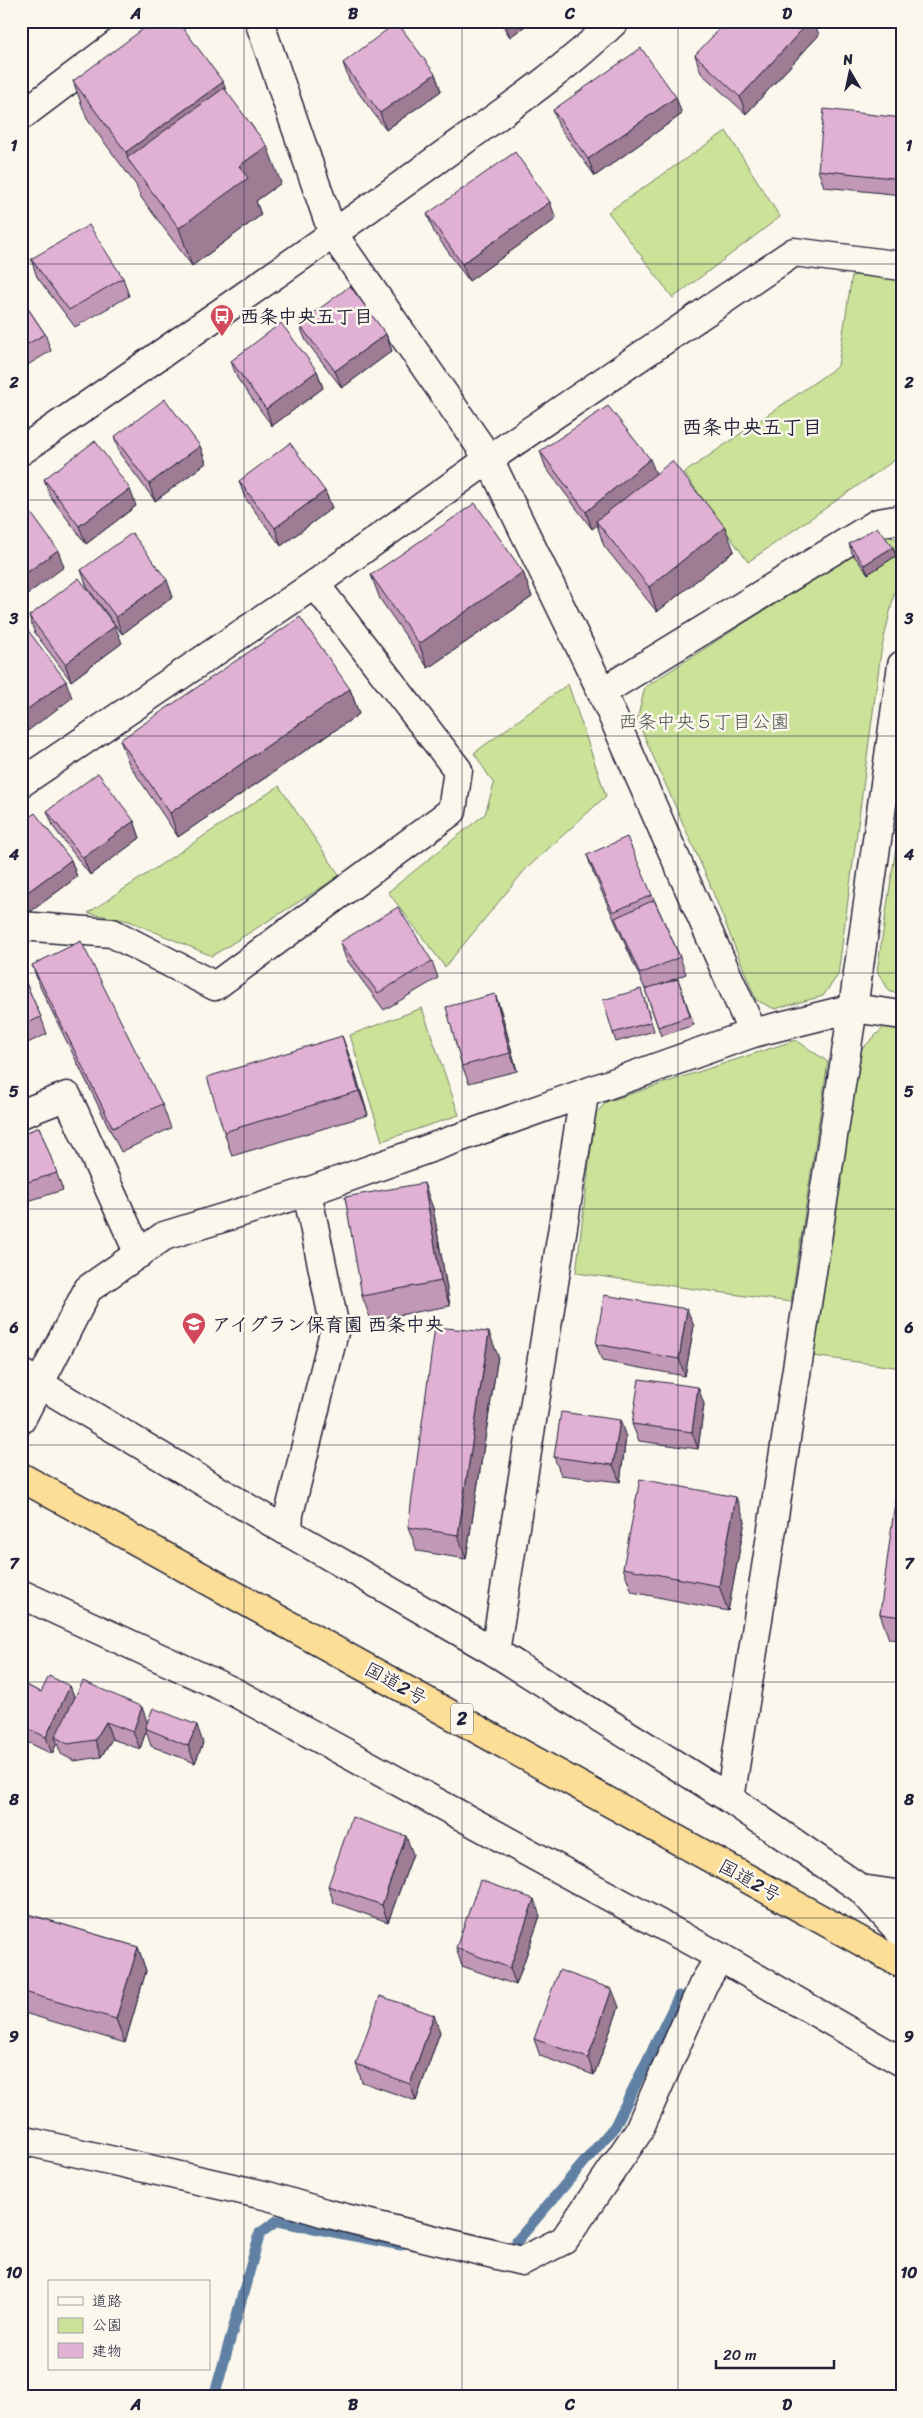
<svg xmlns="http://www.w3.org/2000/svg" width="923" height="2418" font-family="Sriracha,'Klee One',sans-serif">
	<rect width="100%" height="100%" fill="#fbf7ec"/>
	<filter id="ink" filterUnits="userSpaceOnUse"><feTurbulence type="fractalNoise" baseFrequency=".02" numOctaves="2"/><feDisplacementMap in="SourceGraphic" scale="10" xChannelSelector="R" yChannelSelector="G"/><feConvolveMatrix kernelMatrix="1 2 1 2 8 2 1 2 1" color-interpolation-filters="sRGB"/></filter>
	<g filter="url(#ink)">
		<g fill="#cbe298" stroke="#76826a">
			<polygon points="726,131 780,217 673,298 608,212"/>
			<polygon points="852,275 902,280 902,455 748,562 684,473 838,366"/>
			<polygon points="880,536 902,539 902,559 881,652 838,975 823,996 775,1009 756,1000 708,880 637,720 645,687"/>
			<polygon points="568,684 606,796 525,870 445,967 388,892 485,814 494,784 474,753"/>
			<polygon points="279,786 340,876 212,956 129,921 88,913"/>
			<polygon points="902,808 902,994 890,992 877,971"/>
			<polygon points="422,1008 459,1115 382,1141 350,1035"/>
			<polygon points="884,1027 902,1030 902,1368 812,1356 861,1050"/>
			<polygon points="796,1040 828,1062 791,1302 576,1273 595,1115 606,1102"/>
		</g>
		<g fill="none" stroke-linecap="round" stroke-linejoin="round">
			<g stroke="#6181a3" stroke-width="11">
				<polyline points="517,2241 615,2126 679,1996"/>
				<polyline points="214,2397 260,2233 277,2221 401,2245"/>
			</g>
			<g stroke="#22223b" stroke-width="31">
				<g id="street">
					<polyline points="259,21 333,234 489,459 602,692 753,1033"/>
					<polyline points="21,116 147,21"/>
					<polyline points="602,692 878,523 902,519"/>
					<polyline points="21,783 315,584 489,459 794,252 902,266"/>
					<polyline points="21,926 112,933 215,986 452,811 458,770 315,584"/>
					<polyline points="21,1114 67,1096 139,1254"/>
					<polyline points="21,1373 288,1532 495,1652 730,1799 861,1889 902,1934"/>
					<polyline points="21,1420 88,1289 164,1236 307,1192 753,1033 853,1008 902,1015"/>
					<polyline points="288,1532 289,1514 335,1328 307,1192"/>
					<polyline points="21,1594 236,1693 720,1957 902,2062"/>
					<polyline points="495,1652 584,1095"/>
					<polyline points="730,1799 853,1008 902,665"/>
					<polyline points="861,1889 902,1895"/>
					<polyline points="21,2140 268,2196 325,2213 522,2261 564,2240 638,2132 703,1985 720,1957"/>
				</g>
			</g>
			<g stroke="#22223b" stroke-width="31">
				<path id="secondary" d="M21 451C153 360 285 269 414 176 482 126 555 80 615 21"/>
			</g>
			<g stroke="#22223b" stroke-width="31">
				<polyline id="highway" points="21,1477 902,1964"/>
			</g>
			<use href="#street" stroke="#fbf7ec" stroke-width="28"/>
			<use href="#secondary" stroke="#fbf7ec" stroke-width="28"/>
			<use href="#highway" stroke="#fcde96" stroke-width="28"/>
		</g>
		<g fill="#c198b5" stroke="#22223b">
			<polygon points="499,21 532,21 510,37"/>
			<polygon points="819,35 746,114 701,73 695,55"/>
			<polygon points="343,63 435,74 441,91 386,130 349,80"/>
			<polygon points="73,81 226,91 281,183 256,201 261,215 192,266 140,196 136,185 87,119"/>
			<polygon points="553,110 682,114 595,176 559,127"/>
			<polygon points="902,118 902,195 824,187 818,170"/>
			<polygon points="427,214 556,219 469,281 434,232"/>
			<polygon points="31,259 123,278 129,296 75,327 37,277"/>
			<polygon points="21,298 45,334 51,351 21,369"/>
			<polygon points="299,324 386,334 392,351 342,388 306,341"/>
			<polygon points="231,361 317,371 323,388 272,426 237,378"/>
			<polygon points="114,437 200,446 206,463 155,501 120,454"/>
			<polygon points="540,451 656,473 734,551 657,612 604,546 597,525 592,529 546,468"/>
			<polygon points="44,479 136,506 86,544 50,496"/>
			<polygon points="239,481 325,491 332,508 281,546 245,498"/>
			<polygon points="849,544 893,547 896,556 868,574 852,553"/>
			<polygon points="81,570 173,597 122,634 87,587"/>
			<polygon points="523,572 532,597 428,668 380,599 371,575"/>
			<polygon points="29,616 122,643 71,681 35,633"/>
			<polygon points="350,689 359,714 178,837 129,764 120,740"/>
			<polygon points="47,811 134,821 140,838 90,875 54,828"/>
			<polygon points="21,823 71,860 77,877 26,915 21,909"/>
			<polygon points="587,855 652,895 680,957 686,974 665,983 678,979 694,1025 661,1036 645,989 593,872"/>
			<polygon points="340,942 432,961 438,978 384,1010 346,959"/>
			<polygon points="32,965 162,1104 171,1128 121,1152 41,989"/>
			<polygon points="21,972 41,1017 47,1034 21,1046"/>
			<polygon points="495,994 501,1011 517,1071 469,1083 462,1066"/>
			<polygon points="644,998 654,1031 616,1042 613,1033"/>
			<polygon points="351,1060 368,1115 232,1156 224,1132"/>
			<polygon points="39,1127 63,1190 25,1202 21,1193 21,1135"/>
			<polygon points="433,1208 450,1306 371,1320 362,1296"/>
			<polygon points="694,1326 685,1376 602,1361 596,1344"/>
			<polygon points="498,1356 466,1559 417,1551 408,1527"/>
			<polygon points="704,1404 698,1449 639,1441 632,1424"/>
			<polygon points="626,1437 620,1482 561,1475 554,1457"/>
			<polygon points="902,1479 902,1640 889,1639 880,1614"/>
			<polygon points="745,1521 728,1611 632,1592 623,1568"/>
			<polygon points="21,1683 41,1692 70,1686 74,1697 147,1722 203,1743 195,1763 151,1746 146,1731 140,1749 112,1739 101,1757 74,1761 61,1754 57,1743 52,1754 21,1739"/>
			<polygon points="413,1854 388,1922 334,1903 328,1886"/>
			<polygon points="21,1912 138,1947 146,1971 125,2043 21,2012"/>
			<polygon points="540,1916 516,1985 462,1966 456,1948"/>
			<polygon points="619,2007 594,2075 540,2056 534,2039"/>
			<polygon points="440,2032 416,2101 362,2082 356,2064"/>
		</g>
		<g fill="#9d7c94" stroke="#22223b">
			<polygon points="504,21 532,21 510,37"/>
			<polygon points="810,21 814,21 819,35 746,114 740,97"/>
			<polygon points="435,74 441,91 386,130 380,113"/>
			<polygon points="223,82 237,119 130,163 126,152"/>
			<polygon points="676,97 682,114 595,176 588,159"/>
			<polygon points="267,146 281,183 256,201 261,215 192,266 179,228 239,166"/>
			<polygon points="550,202 556,219 469,281 462,264"/>
			<polygon points="386,334 392,351 342,388 335,371"/>
			<polygon points="317,371 323,388 272,426 266,409"/>
			<polygon points="200,446 206,463 155,501 149,484"/>
			<polygon points="650,459 657,476 596,521 597,525 592,529 586,512"/>
			<polygon points="130,489 136,506 86,544 79,526"/>
			<polygon points="325,491 332,508 281,546 275,528"/>
			<polygon points="725,527 734,551 657,612 649,587"/>
			<polygon points="893,547 896,556 868,574 864,565"/>
			<polygon points="58,550 64,567 21,599 21,577"/>
			<polygon points="523,572 532,597 428,668 419,644"/>
			<polygon points="167,580 173,597 122,634 116,617"/>
			<polygon points="115,626 122,643 71,681 65,664"/>
			<polygon points="66,681 72,698 21,736 21,714"/>
			<polygon points="350,689 359,714 178,837 170,813"/>
			<polygon points="134,821 140,838 90,875 83,858"/>
			<polygon points="71,860 77,877 26,915 21,902 21,897"/>
			<polygon points="495,994 501,1011 517,1071 510,1053"/>
			<polygon points="342,1036 351,1060 368,1115 359,1091"/>
			<polygon points="424,1183 433,1208 450,1306 441,1281"/>
			<polygon points="687,1309 694,1326 685,1376 679,1359"/>
			<polygon points="489,1332 498,1356 466,1559 458,1535"/>
			<polygon points="698,1387 704,1404 698,1449 692,1432"/>
			<polygon points="620,1420 626,1437 620,1482 613,1465"/>
			<polygon points="736,1497 745,1521 728,1611 719,1586"/>
			<polygon points="70,1686 77,1703 55,1737 57,1743 52,1754 46,1737"/>
			<polygon points="142,1707 148,1724 145,1728 146,1731 140,1749 133,1732"/>
			<polygon points="106,1722 112,1739 101,1757 95,1740"/>
			<polygon points="197,1725 203,1743 195,1763 188,1746"/>
			<polygon points="406,1836 413,1854 388,1922 382,1905"/>
			<polygon points="534,1899 540,1916 516,1985 510,1968"/>
			<polygon points="138,1947 146,1971 125,2043 116,2019"/>
			<polygon points="612,1989 619,2007 594,2075 588,2058"/>
			<polygon points="434,2015 440,2032 416,2101 410,2084"/>
		</g>
		<g fill="#e0b1d3" stroke="#22223b">
			<polygon points="154,21 178,21 223,82 126,152 73,81"/>
			<polygon points="727,21 810,21 740,97 695,55"/>
			<polygon points="397,22 435,74 380,113 343,63"/>
			<polygon points="641,48 676,97 588,159 553,110"/>
			<polygon points="224,88 267,146 239,166 248,178 179,228 127,158"/>
			<polygon points="824,109 902,118 902,179 818,170"/>
			<polygon points="515,152 550,202 462,264 427,214"/>
			<polygon points="89,225 123,278 69,310 31,259"/>
			<polygon points="350,286 386,334 335,371 299,324"/>
			<polygon points="21,298 45,334 21,348"/>
			<polygon points="281,323 317,371 266,409 231,361"/>
			<polygon points="165,399 200,446 149,484 114,437"/>
			<polygon points="608,406 650,459 586,512 540,451"/>
			<polygon points="95,441 130,489 79,526 44,479"/>
			<polygon points="290,443 325,491 275,528 239,481"/>
			<polygon points="672,461 725,527 649,587 596,521"/>
			<polygon points="23,502 58,550 21,577 21,503"/>
			<polygon points="475,503 523,572 419,644 371,575"/>
			<polygon points="877,527 893,547 864,565 849,544"/>
			<polygon points="132,533 167,580 116,617 81,570"/>
			<polygon points="79,578 115,626 65,664 29,616"/>
			<polygon points="300,617 350,689 170,813 120,740"/>
			<polygon points="21,621 66,681 21,714"/>
			<polygon points="98,773 134,821 83,858 47,811"/>
			<polygon points="35,813 71,860 21,897 21,823"/>
			<polygon points="627,837 652,895 613,912 587,855"/>
			<polygon points="654,900 680,957 640,974 615,918"/>
			<polygon points="398,907 432,961 378,993 340,942"/>
			<polygon points="81,941 162,1104 113,1128 32,965"/>
			<polygon points="21,972 41,1017 21,1026"/>
			<polygon points="678,979 690,1016 658,1027 645,989"/>
			<polygon points="641,989 651,1022 613,1033 603,1000"/>
			<polygon points="495,994 510,1053 462,1066 446,1007"/>
			<polygon points="342,1036 359,1091 224,1132 207,1077"/>
			<polygon points="39,1127 57,1173 21,1184 21,1135"/>
			<polygon points="424,1183 441,1281 362,1296 345,1197"/>
			<polygon points="604,1295 687,1309 679,1359 596,1344"/>
			<polygon points="435,1327 489,1332 458,1535 408,1527"/>
			<polygon points="639,1379 698,1387 692,1432 632,1424"/>
			<polygon points="561,1412 620,1420 613,1465 554,1457"/>
			<polygon points="640,1479 736,1497 719,1586 623,1568"/>
			<polygon points="898,1479 902,1479 902,1617 880,1614"/>
			<polygon points="49,1676 70,1686 46,1737 21,1725 21,1683 41,1692"/>
			<polygon points="83,1681 142,1707 133,1732 106,1722 95,1740 68,1744 55,1737"/>
			<polygon points="153,1708 197,1725 188,1746 145,1728"/>
			<polygon points="352,1817 406,1836 382,1905 328,1886"/>
			<polygon points="480,1880 534,1899 510,1968 456,1948"/>
			<polygon points="21,1912 138,1947 116,2019 21,1991"/>
			<polygon points="559,1970 612,1989 588,2058 534,2039"/>
			<polygon points="380,1996 434,2015 410,2084 356,2064"/>
		</g>
	</g>
	<path fill="none" stroke="#22223b" stroke-width="1" stroke-opacity="0.55" d="M244 21V2397M462 21V2397M678 21V2397M21 264H902M21 500H902M21 736H902M21 973H902M21 1209H902M21 1445H902M21 1682H902M21 1918H902M21 2154H902"/>
	<defs>
		<g id="bus-pin" transform="scale(1.25)"><path d="M0 17L-7.5 6A9.5 9.5 0 1 1 7.5 6Z" fill="#d1495b" stroke="#fbf7ec"/><path d="M-5-6H5V4H4V6H2V4H-2V6H-4V4H-5ZM-3.5-4V0h7V-4ZM-3.5 1.2v1.5H-2V1.2ZM2 1.2v1.5H3.5V1.2Z" fill="#fff"/></g>
		<g id="school-pin" transform="scale(1.25)"><path d="M0 17L-7.5 6A9.5 9.5 0 1 1 7.5 6Z" fill="#d1495b" stroke="#fbf7ec"/><path d="M0-5L7-2L0 1L-7-2ZM-4 1L0 2.5L4 1V4Q0 6-4 4Z" fill="#fff"/></g>
	</defs>
	<g fill-rule="evenodd">
		<use href="#bus-pin" x="222" y="316"/>
		<use href="#school-pin" x="194" y="1324"/>
	</g>
	<g text-anchor="middle" stroke-width="5" stroke-linejoin="round" paint-order="stroke">
		<rect fill="#fbf7ec" stroke="#636270" stroke-width="1" x="451" y="1703.5" width="22" height="31" rx="4"/>
		<g font-size="18" font-weight="bold" fill="#22223b">
			<text x="462" y="1725">2</text>
		</g>
		<g font-size="19" font-weight="bold" fill="#22223b" stroke="#fbf7ec" text-anchor="start">
			<text x="240" y="323">西条中央五丁目</text>
			<text x="212" y="1331">アイグラン保育園 西条中央</text>
		</g>
		<g font-size="19" fill="#4c5252" stroke="#fbf7ec">
			<text x="704" y="728">西条中央５丁目公園</text>
		</g>
		<g font-size="19" fill="#22223b" stroke="#fbf7ec">
			<text transform="translate(396 1683) rotate(29)" y="7">国道2号</text>
			<text transform="translate(750 1880) rotate(29)" y="7">国道2号</text>
		</g>
		<g font-size="20" font-weight="bold" fill="#22223b" stroke="#fbf7ec">
			<text x="752" y="434">西条中央五丁目</text>
		</g>
	</g>
	<rect width="923" height="2418" fill="none" stroke="#fbf7ec" stroke-width="55"/>
	<rect x="48" y="2280" width="162" height="90" fill="#fbf7ec" stroke="#a4a2a5"/>
	<rect x="58" y="2297" width="25" height="8" fill="#fbf7ec" stroke="#a4a2a5"/>
	<text x="92" y="2306" font-size="15" fill="#22223b">道路</text>
	<rect x="58" y="2318" width="25" height="15" fill="#cbe298" stroke="#a4a2a5"/>
	<text x="92" y="2330" font-size="15" fill="#22223b">公園</text>
	<rect x="58" y="2343" width="25" height="15" fill="#e0b1d3" stroke="#a4a2a5"/>
	<text x="92" y="2356" font-size="15" fill="#22223b">建物</text>
	<g transform="translate(850 72) rotate(351)" stroke="#fbf7ec" stroke-width="4" paint-order="stroke">
	<path d="M0-4L9 19L0 12L-9 19Z" fill="#22223b"/>
	<text y="-8" font-size="14" font-weight="bold" text-anchor="middle" fill="#22223b">N</text>
	</g>
	<path d="M716 2360v8h118v-8" fill="none" stroke="#22223b" stroke-width="2.5"/>
	<text x="723" y="2360" font-size="15" fill="#22223b" stroke="#fbf7ec" stroke-width="4" paint-order="stroke">20 m</text>
	<rect x="28" y="28" width="868" height="2362" fill="none" stroke="#22223b" stroke-width="2"/>
	<g font-size="16" text-anchor="middle" font-weight="bold" fill="#22223b">
		<text x="136" y="19">A</text>
		<text x="353" y="19">B</text>
		<text x="570" y="19">C</text>
		<text x="787" y="19">D</text>
		<text x="14" y="151">1</text>
		<text x="909" y="151">1</text>
		<text x="14" y="388">2</text>
		<text x="909" y="388">2</text>
		<text x="14" y="624">3</text>
		<text x="909" y="624">3</text>
		<text x="14" y="860">4</text>
		<text x="909" y="860">4</text>
		<text x="14" y="1097">5</text>
		<text x="909" y="1097">5</text>
		<text x="14" y="1333">6</text>
		<text x="909" y="1333">6</text>
		<text x="14" y="1569">7</text>
		<text x="909" y="1569">7</text>
		<text x="14" y="1805">8</text>
		<text x="909" y="1805">8</text>
		<text x="14" y="2042">9</text>
		<text x="909" y="2042">9</text>
		<text x="14" y="2278">10</text>
		<text x="909" y="2278">10</text>
		<text x="136" y="2410">A</text>
		<text x="353" y="2410">B</text>
		<text x="570" y="2410">C</text>
		<text x="787" y="2410">D</text>
	</g>
</svg>
